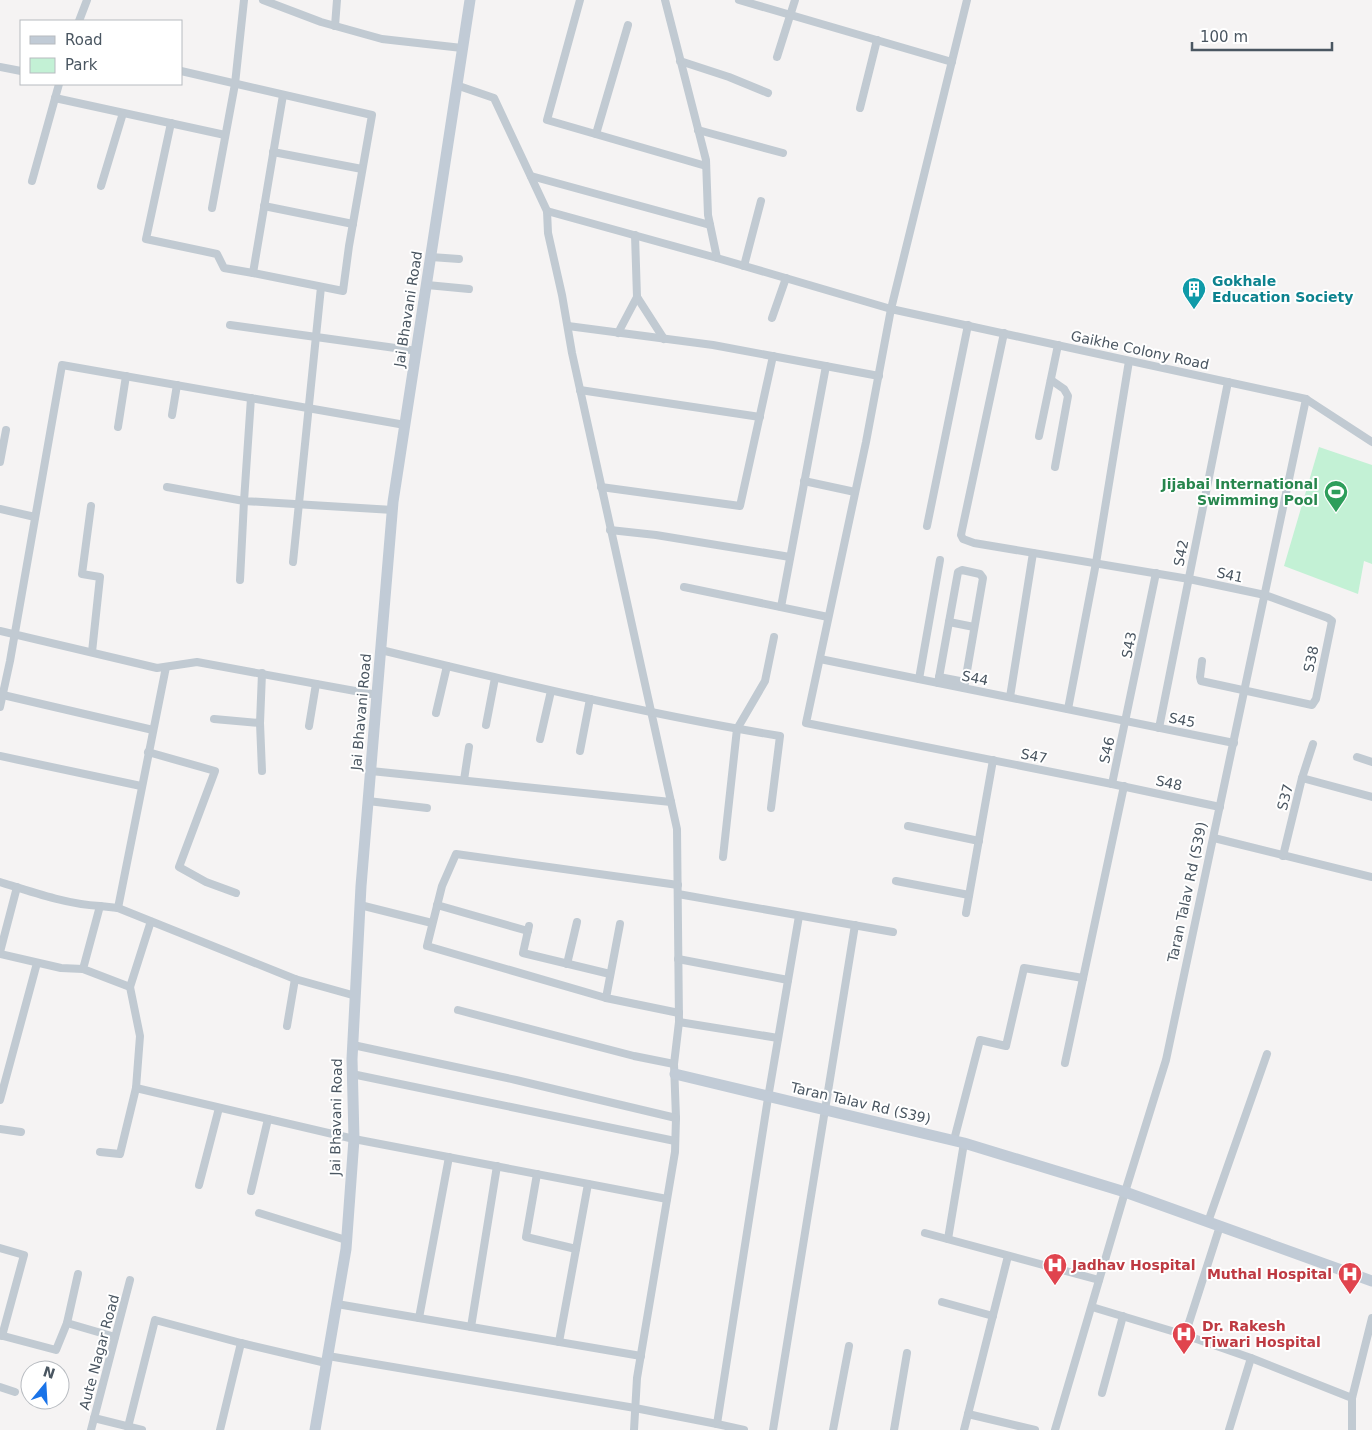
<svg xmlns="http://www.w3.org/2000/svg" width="1372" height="1430" font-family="'DejaVu Sans',sans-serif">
	<rect width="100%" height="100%" fill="#f5f3f3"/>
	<polygon fill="#c3f1d5" points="1319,447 1372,465 1372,564 1364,561 1358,594 1284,566"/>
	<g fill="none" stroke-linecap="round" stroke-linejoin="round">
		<g stroke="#c1cad2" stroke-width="8">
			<polyline points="263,0 321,22 382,39 462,48"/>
			<polyline points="580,0 547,120 706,166"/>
			<polyline points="665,0 706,160 708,215 717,258 891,309 967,0"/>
			<polyline points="739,0 952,62"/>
			<polyline points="79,21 87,0"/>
			<polyline points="335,26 337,0"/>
			<polyline points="777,57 795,0"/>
			<polyline points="680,61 729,77 768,93"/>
			<polyline points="0,67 21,71"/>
			<polyline points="181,71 372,115 349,246 343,291 253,273 283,95"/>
			<polyline points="456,85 494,98 547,211 548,233 562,295 572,353 677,829 679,1022 674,1064 676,1118 675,1152 637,1378 634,1430"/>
			<polyline points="55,98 225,135"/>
			<polyline points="860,108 877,40"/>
			<polyline points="171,123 146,239 217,254 224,268 253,273"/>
			<polyline points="698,130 783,153"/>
			<polyline points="596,134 628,25"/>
			<polyline points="273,152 362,169"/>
			<polyline points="531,176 710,225"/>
			<polyline points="32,181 59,84"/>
			<polyline points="101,186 123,113"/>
			<polyline points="264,206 353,224"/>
			<polyline points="212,208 235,84 244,0"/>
			<polyline points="547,211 717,258"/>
			<polyline points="635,235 637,297 664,339"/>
			<polyline points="431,257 459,259"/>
			<polyline points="744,266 761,201"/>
			<polyline points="427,285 469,289"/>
			<polyline points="772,318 786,278"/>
			<polyline points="230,325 417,351"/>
			<polyline points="568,326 713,345 879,376"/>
			<polyline points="618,333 637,297"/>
			<polyline points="1004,333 962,530 961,535 963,539 974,543 1189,579 1265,595 1328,618 1332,621 1316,699 1312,705 1201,681 1200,677 1202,661"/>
			<polyline points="1051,380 1064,389 1068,396 1055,467"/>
			<polyline points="580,390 760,417"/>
			<polyline points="251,398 244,501 393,510"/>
			<polyline points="172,415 177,385"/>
			<polyline points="118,427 126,376"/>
			<polyline points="1039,436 1058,345"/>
			<polyline points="0,462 6,430"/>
			<polyline points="804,481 855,492"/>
			<polyline points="167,487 244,501 240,580"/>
			<polyline points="601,487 740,506 773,356"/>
			<polyline points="91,506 82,574 100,577 92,652"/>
			<polyline points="0,509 35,517"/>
			<polyline points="927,526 968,325"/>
			<polyline points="610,530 656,535 790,557"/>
			<polyline points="293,562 321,287"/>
			<polyline points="684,587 828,617"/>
			<polyline points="781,607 826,366"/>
			<polyline points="949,622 974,627"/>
			<polyline points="0,631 157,668 197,662 377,695"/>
			<path d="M381 650C513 682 646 714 780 736L771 808"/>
			<polyline points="820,659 1234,743"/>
			<polyline points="262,673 260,723 262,771"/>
			<polyline points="939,677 965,682"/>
			<polyline points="919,679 940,560"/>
			<polyline points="938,683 958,572 962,570 980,574 983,578 964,688"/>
			<polyline points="3,695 153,730"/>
			<polyline points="1010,697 1033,553"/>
			<polyline points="0,707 10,661 62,365 405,425"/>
			<polyline points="1068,709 1096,563 1129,361"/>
			<polyline points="436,713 447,666"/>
			<polyline points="214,719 260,723"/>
			<polyline points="486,725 495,678"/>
			<polyline points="309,726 316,684"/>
			<polyline points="1159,728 1228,382"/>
			<polyline points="540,739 551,691"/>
			<polyline points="580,751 590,699"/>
			<polyline points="148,752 215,771 179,867 206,882 236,893"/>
			<polyline points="0,756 141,786"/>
			<polyline points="1357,757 1372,762"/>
			<polyline points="371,771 671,802"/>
			<polyline points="1302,778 1372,797"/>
			<polyline points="464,780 469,747"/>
			<polyline points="1112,784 1156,573"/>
			<polyline points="368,801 427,808"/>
			<polyline points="1220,807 1112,784 806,723 866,442 891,309 1306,399 1372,442"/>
			<polyline points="908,826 979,841"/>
			<polyline points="1214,838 1372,877"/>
			<polyline points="1283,856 1302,778 1313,744"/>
			<polyline points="723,857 737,729 765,681 774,637"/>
			<polyline points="896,881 969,895"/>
			<path d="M0 882C32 892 66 904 100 906"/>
			<polyline points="678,894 893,932"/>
			<polyline points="360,905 432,923"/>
			<polyline points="437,905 528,931"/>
			<polyline points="118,908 166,667"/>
			<polyline points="966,913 993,760"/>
			<polyline points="151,921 130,987 83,969 100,906 118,908 295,979 356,996"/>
			<polyline points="620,924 606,998 679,1013"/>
			<polyline points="529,926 523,953 610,974"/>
			<polyline points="0,952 17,887"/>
			<polyline points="0,954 61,968 83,969"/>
			<polyline points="678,959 788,980"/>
			<polyline points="567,964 577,922"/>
			<polyline points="606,998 427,946 442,886 456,854 678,885"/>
			<polyline points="458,1010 634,1056 674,1064"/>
			<polyline points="679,1022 778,1038"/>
			<polyline points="287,1026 295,979"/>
			<polyline points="353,1045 516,1080 676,1118"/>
			<polyline points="1065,1063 1124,786"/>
			<polyline points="352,1074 675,1141"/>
			<polyline points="136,1088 354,1139 667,1199"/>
			<polyline points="0,1100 37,963"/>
			<polyline points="0,1129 21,1132"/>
			<polyline points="954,1140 980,1040 1006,1046 1024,968 1083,978"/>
			<polyline points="100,1152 120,1154 136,1088 140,1036 130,987"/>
			<polyline points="537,1174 526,1237 576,1249"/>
			<polyline points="199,1185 219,1108"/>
			<polyline points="251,1191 268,1119"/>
			<polyline points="259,1213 346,1240"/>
			<polyline points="1208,1222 1267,1054"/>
			<polyline points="925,1233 1099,1280"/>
			<polyline points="948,1239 964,1143"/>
			<polyline points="0,1248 24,1255 2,1336"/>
			<polyline points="942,1302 993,1316"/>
			<polyline points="337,1304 641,1356"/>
			<polyline points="1092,1307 1185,1335 1220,1226"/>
			<polyline points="419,1318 449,1157"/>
			<polyline points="67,1323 115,1337"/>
			<polyline points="471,1327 497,1166"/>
			<polyline points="0,1335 56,1350 67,1323 78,1274"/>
			<polyline points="1185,1335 1251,1358 1352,1398"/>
			<polyline points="559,1342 588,1184"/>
			<polyline points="328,1356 635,1408 717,1424 768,1098 799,916"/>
			<polyline points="0,1387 15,1392"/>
			<polyline points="1102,1393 1123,1316"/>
			<polyline points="968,1414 1035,1430"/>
			<polyline points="94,1418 142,1430"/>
			<polyline points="717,1424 744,1430"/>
			<polyline points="128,1427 155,1320 241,1343"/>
			<polyline points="91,1430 130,1280"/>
			<polyline points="220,1430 241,1343 326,1363"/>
			<polyline points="773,1430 855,925"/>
			<polyline points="833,1430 849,1346"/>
			<polyline points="894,1430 907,1353"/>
			<polyline points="964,1430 1008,1256"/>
			<polyline points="1055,1430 1125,1192 1166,1060 1306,399"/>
			<polyline points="1229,1430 1251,1358"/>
			<polyline points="1352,1430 1352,1398 1372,1318"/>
		</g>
		<g stroke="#c1cbd6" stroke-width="11">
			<polyline points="675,1074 964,1143 1125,1192 1372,1281"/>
			<polyline points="315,1430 346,1249 354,1139 352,1059 361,886 393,502 470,0"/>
		</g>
	</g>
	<defs>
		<g id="building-pin" transform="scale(1.25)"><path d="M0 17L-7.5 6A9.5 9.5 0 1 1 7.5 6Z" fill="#0f9aa8" stroke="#fff"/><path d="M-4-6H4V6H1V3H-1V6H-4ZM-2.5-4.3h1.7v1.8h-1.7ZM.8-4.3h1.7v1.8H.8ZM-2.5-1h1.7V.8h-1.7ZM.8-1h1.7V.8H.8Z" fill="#fff"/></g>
		<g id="stadium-pin" transform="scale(1.25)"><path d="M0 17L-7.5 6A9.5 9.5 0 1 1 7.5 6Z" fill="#2e9e5b" stroke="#fff"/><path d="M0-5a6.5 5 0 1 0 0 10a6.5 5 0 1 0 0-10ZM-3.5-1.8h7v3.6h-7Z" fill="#fff"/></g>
		<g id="hospital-pin" transform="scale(1.25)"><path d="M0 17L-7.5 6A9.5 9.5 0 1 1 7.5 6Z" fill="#e0444e" stroke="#fff"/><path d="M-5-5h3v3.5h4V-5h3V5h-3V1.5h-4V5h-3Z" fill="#fff"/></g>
	</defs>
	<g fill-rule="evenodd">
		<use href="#building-pin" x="1194" y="289"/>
		<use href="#stadium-pin" x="1336" y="492"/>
		<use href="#hospital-pin" x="1055" y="1265"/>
		<use href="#hospital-pin" x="1350" y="1274"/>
		<use href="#hospital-pin" x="1184" y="1334"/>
	</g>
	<g text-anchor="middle" stroke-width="4" stroke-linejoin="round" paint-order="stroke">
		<g font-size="14" font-weight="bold" fill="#0d838f" stroke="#fff" text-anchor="start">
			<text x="1212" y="286">Gokhale<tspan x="1212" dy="16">Education Society</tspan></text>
		</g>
		<g font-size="14" fill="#4a5661" stroke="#fff">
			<text transform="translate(408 309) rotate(-81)" y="5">Jai Bhavani Road</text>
			<text transform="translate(1140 350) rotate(12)" y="5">Gaikhe Colony Road</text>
			<text transform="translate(1181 553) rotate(-79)" y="5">S42</text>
			<text transform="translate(1230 575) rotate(12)" y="5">S41</text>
			<text transform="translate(1129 645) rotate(-79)" y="5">S43</text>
			<text transform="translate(1311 659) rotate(-78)" y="5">S38</text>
			<text transform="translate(975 678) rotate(11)" y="5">S44</text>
			<text transform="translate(361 712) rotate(-85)" y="5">Jai Bhavani Road</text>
			<text transform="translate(1182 720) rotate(11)" y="5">S45</text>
			<text transform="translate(1107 750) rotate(-77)" y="5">S46</text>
			<text transform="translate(1034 756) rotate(11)" y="5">S47</text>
			<text transform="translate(1169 783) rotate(12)" y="5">S48</text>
			<text transform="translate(1285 797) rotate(-76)" y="5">S37</text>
			<text transform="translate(1187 892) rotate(-78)" y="5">Taran Talav Rd (S39)</text>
			<text transform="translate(861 1103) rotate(13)" y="5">Taran Talav Rd (S39)</text>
			<text transform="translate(336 1117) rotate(-89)" y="5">Jai Bhavani Road</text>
			<text transform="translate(99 1352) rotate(-75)" y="5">Aute Nagar Road</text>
		</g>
		<g font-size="14" font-weight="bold" fill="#27864d" stroke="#fff" text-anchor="end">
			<text x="1318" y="489">Jijabai International<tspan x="1318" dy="16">Swimming Pool</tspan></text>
		</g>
		<g font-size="14" font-weight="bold" fill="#be3a42" stroke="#fff" text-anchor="start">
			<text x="1072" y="1270">Jadhav Hospital</text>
			<text x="1332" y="1279" text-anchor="end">Muthal Hospital</text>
			<text x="1202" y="1331">Dr. Rakesh<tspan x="1202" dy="16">Tiwari Hospital</tspan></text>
		</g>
	</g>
	<rect x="20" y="20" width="162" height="65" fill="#ffffff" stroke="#b7bbc0"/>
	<rect x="30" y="36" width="25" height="8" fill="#c1cbd6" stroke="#b7bbc0"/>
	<text x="65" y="45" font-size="15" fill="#4a5661">Road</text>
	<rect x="30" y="58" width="25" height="15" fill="#c3f1d5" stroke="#b7bbc0"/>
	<text x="65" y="70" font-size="15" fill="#4a5661">Park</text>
	<g transform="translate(45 1385) rotate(18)"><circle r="24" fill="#ffffff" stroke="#b7bbc0"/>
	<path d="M0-4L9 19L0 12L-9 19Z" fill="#1a73e8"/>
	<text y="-8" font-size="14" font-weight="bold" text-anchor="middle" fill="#4a5661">N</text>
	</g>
	<path d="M1192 42v8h140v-8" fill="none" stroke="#4a5661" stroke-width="2.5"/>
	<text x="1200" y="42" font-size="15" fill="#4a5661" stroke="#ffffff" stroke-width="4" paint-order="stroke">100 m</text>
</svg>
